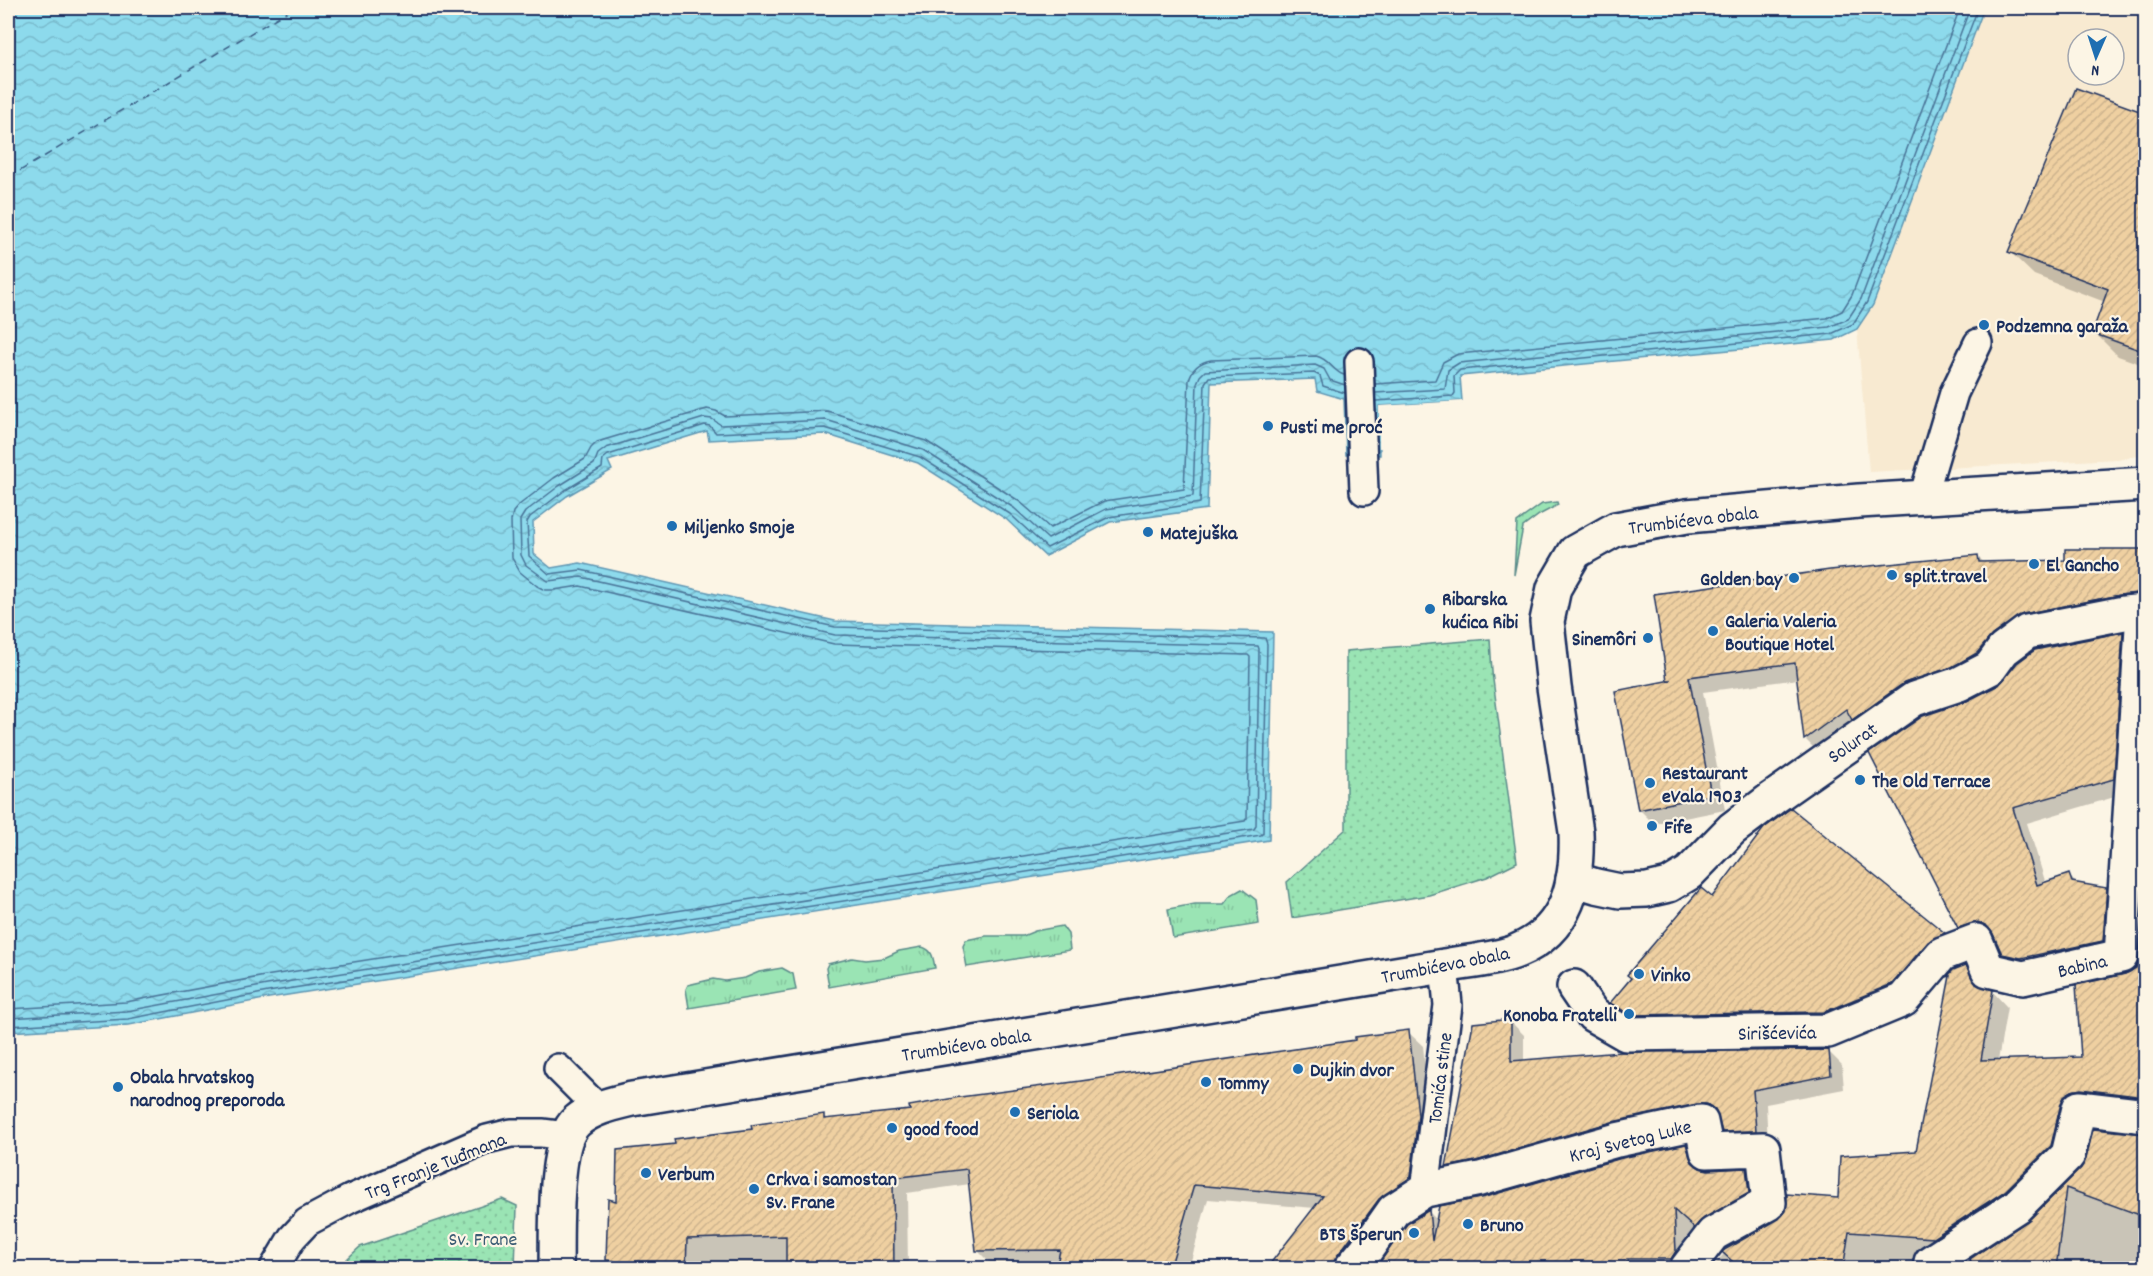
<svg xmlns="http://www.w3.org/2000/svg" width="2153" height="1276" font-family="Dekko,sans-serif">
	<defs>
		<pattern id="grass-tufts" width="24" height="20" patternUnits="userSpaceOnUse" patternTransform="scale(1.5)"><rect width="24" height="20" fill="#9ae4b4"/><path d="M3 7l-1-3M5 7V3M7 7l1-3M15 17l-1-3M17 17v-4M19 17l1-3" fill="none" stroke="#84c49d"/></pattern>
		<pattern id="park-dots" width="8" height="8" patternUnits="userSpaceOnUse" patternTransform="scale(1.5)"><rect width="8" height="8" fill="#9ae4b4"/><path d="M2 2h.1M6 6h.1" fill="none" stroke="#84c49d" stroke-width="1.8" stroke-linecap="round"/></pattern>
		<pattern id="water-waves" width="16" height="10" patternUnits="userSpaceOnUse" patternTransform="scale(1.5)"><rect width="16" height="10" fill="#8ddaec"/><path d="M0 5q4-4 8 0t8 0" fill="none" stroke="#79bbcd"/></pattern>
		<pattern id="building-hatch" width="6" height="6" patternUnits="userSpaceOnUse" patternTransform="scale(1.5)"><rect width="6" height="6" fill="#efd0a1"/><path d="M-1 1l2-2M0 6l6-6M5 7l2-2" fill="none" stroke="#ccb38d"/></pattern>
	</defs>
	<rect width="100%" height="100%" fill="#fcf5e5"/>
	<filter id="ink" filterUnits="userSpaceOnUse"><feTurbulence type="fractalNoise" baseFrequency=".0167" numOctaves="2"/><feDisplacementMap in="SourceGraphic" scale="12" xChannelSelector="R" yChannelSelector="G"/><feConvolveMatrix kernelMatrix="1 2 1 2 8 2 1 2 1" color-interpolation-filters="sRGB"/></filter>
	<g filter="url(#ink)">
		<path fill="#f8ead1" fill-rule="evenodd" d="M1984 8H2145V455L2118 459 1869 472 1857 329 1873 305ZM2078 39H2114V75H2078Z"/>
		<g fill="url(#grass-tufts)" stroke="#5a8a89" stroke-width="1.5">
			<polygon points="1557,502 1558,505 1539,515 1523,527 1514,575 1517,522 1542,504"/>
			<polygon points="1242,889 1256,900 1259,924 1173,938 1168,909 1195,904 1224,904 1231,895"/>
			<polygon points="1062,926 1068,934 1070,950 967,967 963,946 966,940 986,936 1023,936 1035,931"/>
			<path d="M922 947C933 950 933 958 935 968L829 987 826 968 828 964 852 958 865 960 884 958 899 951Z"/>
			<polygon points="782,968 793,974 796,990 689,1008 686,989 688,985 713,979 725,981 745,978 759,972"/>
		</g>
		<g fill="url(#park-dots)" stroke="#5a8a89" stroke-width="1.5">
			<polygon points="1490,639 1492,672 1517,862 1487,877 1429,895 1292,918 1287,882 1346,829 1346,651"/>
			<polygon points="502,1199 517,1206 515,1268 341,1268 347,1259 360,1247"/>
		</g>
		<polygon fill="url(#water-waves)" stroke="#5f96b3" stroke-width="1.5" points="8,8 1984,8 1873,305 1857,329 1834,340 1460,376 1462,401 1379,406 1380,455 1346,455 1344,399 1317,391 1315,379 1211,383 1207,509 1110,522 1045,556 1006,519 918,463 825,434 709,440 707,431 608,461 612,470 567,496 533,522 534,554 551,568 580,563 835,621 1273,632 1269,840 269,998 129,1025 8,1032"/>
		<polygon fill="#fcf5e5" points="1462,401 1462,404 1382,409 1382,448 1379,448 1379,406"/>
		<g fill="#0003">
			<polygon points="2077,90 2146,115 2146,366 2118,356 2094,332 2105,302 2034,275 2009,251"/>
			<polygon points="2146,550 2146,608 2086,618 1820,754 1806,740 1798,679 1703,692 1725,810 1654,824 1639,809 1670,681 1668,680 1978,556 1985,564 2067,561 2066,551"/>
			<polygon points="2121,654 2136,668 2128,793 2027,823 2046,884 2069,876 2078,885 2106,889 2120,904 2117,955 2018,968 2003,953 1996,937 1994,936 1973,942 1959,927 1871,754"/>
			<polygon points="1791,810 1952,942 1900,993 1834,1021 1641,1023 1621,1012 1612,1003 1712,899"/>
			<polygon points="2145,895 2146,1096 2096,1087 2126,976 2137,969 2141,958"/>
			<polygon points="1965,967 1980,981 1984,988 1993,992 2007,1007 1998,1061 2030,1060 2090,1092 2103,1105 2065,1160 1929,1268 1712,1268 1727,1250 1840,1200 1917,1153 1951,979 1949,977 1954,971"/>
			<polygon points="1510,1021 1524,1035 1524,1062 1828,1051 1842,1065 1844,1089 1766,1104 1768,1144 1737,1145 1723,1131 1719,1117 1712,1117 1461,1180 1448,1166"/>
			<polygon points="1408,1032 1423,1046 1432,1131 1425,1192 1353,1268 1268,1268 1315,1208 1208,1199 1189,1268 1057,1268 1058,1264 992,1265 977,1250 970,1184 907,1193 908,1268 616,1268 608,1260 617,1202 676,1145 823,1115 828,1120 911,1111"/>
			<polygon points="2144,1136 2146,1268 1958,1268 2031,1220 2083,1169"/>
			<polygon points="1686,1146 1701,1161 1704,1171 1746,1170 1760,1185 1689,1268 1376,1268 1429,1212 1438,1221 1485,1199"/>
		</g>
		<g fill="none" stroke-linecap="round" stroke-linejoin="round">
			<g stroke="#497397" stroke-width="1.5">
				<polyline points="1375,384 1435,380 1443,362 1458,354 1827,318 1842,311 1852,295 1960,8"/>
				<polyline points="1375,393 1445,389 1448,370 1459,363 1829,327 1848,319 1861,299 1970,8"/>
				<polyline points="1376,401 1453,396 1455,393 1454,376 1460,370 1831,334 1853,324 1867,302 1978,8"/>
				<path d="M8 1009 126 1002 265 976 1245 821 1247 818 1250 657 1248 655 834 644 580 586 554 590H545L537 586 520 572 512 558 511 521 513 512 519 505 554 478 585 459 591 448 597 442 707 409 716 411 725 416 827 411 926 441 1019 501 1050 528 1104 501 1184 489 1189 380C1192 368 1200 362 1211 360L1316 356C1330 359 1333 372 1344 375"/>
				<polyline points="8,1018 127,1011 267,985 1254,829 1256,826 1259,649 1258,646 835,635 581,577 548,581 526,565 521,555 520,520 525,512 559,486 594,464 598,454 606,448 704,418 712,419 721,425 826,420 923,450 1014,508 1048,539 1106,509 1193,496 1197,383 1200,376 1205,371 1315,365 1324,369 1330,380 1345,385"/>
				<polyline points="8,1026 128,1019 268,992 1261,835 1263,833 1267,644 1265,638 835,627 581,570 549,574 529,556 527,522 530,517 564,491 602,468 603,459 608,455 705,425 710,426 716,433 825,428 920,457 1010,514 1047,548 1109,517 1200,503 1205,383 1209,377 1314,373 1320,376 1323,386 1345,393"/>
			</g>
			<polyline stroke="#385a82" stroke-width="1.5" stroke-dasharray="8 6" stroke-linecap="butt" points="8,178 293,8"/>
		</g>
		<g fill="url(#building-hatch)" stroke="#1b2f5e" stroke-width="1.5">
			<polygon points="2076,88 2145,113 2145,352 2092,333 2108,289 2008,252"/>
			<polygon points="2065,549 2145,549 2145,592 2120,595 2023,614 1992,635 1977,653 1952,667 1904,683 1852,720 1846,709 1804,740 1795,663 1689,677 1711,795 1638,810 1615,691 1671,680 1667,680 1654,594 1830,570 1978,555 1979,562 2065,560"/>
			<polygon points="2123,632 2114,779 2013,808 2037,885 2069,874 2072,882 2107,888 2103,941 2021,958 2002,954 1993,934 1987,926 1978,922 1958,928 1869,753 1923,716 1965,702 1999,685 2017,663 2035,650"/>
			<polygon points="1791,808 1945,933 1928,942 1892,984 1824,1012 1631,1015 1610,1003 1631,978 1627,975 1701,888 1712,897 1764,828"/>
			<polygon points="2144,893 2145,893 2145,1097 2081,1089 2072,1091 2065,1095 2061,1103 2051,1146 2005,1191 1933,1238 1849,1232 1843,1269 1741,1269 1722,1252 1726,1249 1779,1219 1786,1211 1787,1194 1838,1198 1840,1156 1916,1151 1950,976 1947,977 1953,970 1966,965 1976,984 1993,990 1981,1060 2081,1057 2076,985 2125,974 2136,968 2140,957"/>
			<polygon points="1511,1019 1511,1061 1621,1052 1829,1050 1831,1075 1753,1090 1756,1131 1722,1132 1715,1110 1707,1104 1697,1104 1612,1122 1476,1161 1446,1167 1473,1023"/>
			<polygon points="1409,1030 1418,1115 1411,1177 1379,1199 1337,1256 1333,1269 1266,1269 1323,1196 1194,1185 1170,1269 1056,1269 1060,1250 976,1251 967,1169 893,1178 894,1269 786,1269 786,1236 687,1239 686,1269 614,1269 614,1261 606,1260 608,1199 616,1201 617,1150 675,1144 674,1139 752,1129 751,1125 824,1114 824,1119 910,1110 909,1106 960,1097 1081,1081 1355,1040 1355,1037"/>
			<polygon points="2093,1129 2145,1134 2145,1217 2066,1188 2056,1269 1972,1269 1970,1259 2030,1219 2081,1168 2086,1159"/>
			<polygon points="1686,1144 1692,1162 1700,1168 1708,1170 1746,1168 1749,1193 1704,1218 1694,1228 1674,1210 1676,1251 1671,1259 1627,1259 1628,1269 1375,1269 1407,1224 1429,1210 1432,1241 1439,1206 1485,1197 1622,1158"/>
		</g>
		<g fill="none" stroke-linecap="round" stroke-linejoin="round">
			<g stroke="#1b2f5e" stroke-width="32">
				<g id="lane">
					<polyline points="1359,362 1364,491"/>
					<polyline points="1923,497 1954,393 1978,343"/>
					<polyline points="558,1068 598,1108"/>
					<polyline points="1425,1190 1448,1005 1444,966"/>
					<polyline points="274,1268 292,1238 307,1222 350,1199 487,1139 511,1133 542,1133 566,1136"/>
				</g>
			</g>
			<g stroke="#1b2f5e" stroke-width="38">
				<g id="street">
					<polyline points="1573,879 1596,886 1620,891 1647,890 1669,885 1689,873 1732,829 1773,798 1914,699 1959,684 1990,668 2003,650 2027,632 2124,613 2146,611"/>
					<polyline points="1574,987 1593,1015 1626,1034 1828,1031 1903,1000 1942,954 1976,941 1988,970 2023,978 2121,956 2143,612"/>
					<path d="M556 1268C557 1236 552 1142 577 1121 592 1108 612 1104 632 1099L1444 966C1464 962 1499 959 1517 951 1568 930 1578 883 1576 832L1554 687 1547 621 1554 588 1575 552 1616 529 1687 516 1859 501 2146 484"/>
					<polyline points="1351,1268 1366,1250 1394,1210 1425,1190 1480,1179 1617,1140 1701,1122 1707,1151 1763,1149 1769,1203 1713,1234 1687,1268"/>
					<polyline points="1930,1268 1931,1262 2017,1206 2068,1155 2079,1108 2146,1116"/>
				</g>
			</g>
			<use href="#lane" stroke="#fcf5e5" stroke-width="27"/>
			<use href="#street" stroke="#fcf5e5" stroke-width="33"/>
		</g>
	</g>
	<g fill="#1f6fb2" stroke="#fcf5e5" stroke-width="2">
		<circle cx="1984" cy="325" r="6"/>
		<circle cx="1268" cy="426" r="6"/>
		<circle cx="672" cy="526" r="6"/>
		<circle cx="1148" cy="532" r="6"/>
		<circle cx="2034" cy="564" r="6"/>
		<circle cx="1892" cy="575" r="6"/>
		<circle cx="1794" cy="578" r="6"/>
		<circle cx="1430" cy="609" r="6"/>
		<circle cx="1713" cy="631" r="6"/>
		<circle cx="1648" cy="638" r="6"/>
		<circle cx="1860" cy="780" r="6"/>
		<circle cx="1650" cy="783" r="6"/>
		<circle cx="1652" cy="826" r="6"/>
		<circle cx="1639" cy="974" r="6"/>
		<circle cx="1629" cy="1014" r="6"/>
		<circle cx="1298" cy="1069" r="6"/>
		<circle cx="1206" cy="1082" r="6"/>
		<circle cx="118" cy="1087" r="6"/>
		<circle cx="1015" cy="1112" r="6"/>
		<circle cx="892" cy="1128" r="6"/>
		<circle cx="646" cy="1173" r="6"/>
		<circle cx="754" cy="1189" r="6"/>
		<circle cx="1468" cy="1224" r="6"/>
		<circle cx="1414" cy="1233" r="6"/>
	</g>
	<g text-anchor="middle" stroke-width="4.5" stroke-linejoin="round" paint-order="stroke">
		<g font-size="20" font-weight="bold" fill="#1b2f5e" stroke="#fcf5e5" text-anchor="start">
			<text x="1996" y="332">Podzemna garaža</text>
			<text x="1280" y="433">Pusti me proć</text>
			<text x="684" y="533">Miljenko Smoje</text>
			<text x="1160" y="539">Matejuška</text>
			<text x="2046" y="571">El Gancho</text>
			<text x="1904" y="582">split.travel</text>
			<text x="1782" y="585" text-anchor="end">Golden bay</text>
			<text x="1442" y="605">Ribarska<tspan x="1442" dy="23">kućica Ribi</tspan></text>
			<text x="1725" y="627">Galeria Valeria<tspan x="1725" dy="23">Boutique Hotel</tspan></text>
			<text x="1636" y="645" text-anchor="end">Sinemôri</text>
			<text x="1662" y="779">Restaurant<tspan x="1662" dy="23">eVala 1903</tspan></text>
			<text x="1872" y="787">The Old Terrace</text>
			<text x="1664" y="833">Fife</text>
			<text x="1651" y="981">Vinko</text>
			<text x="1617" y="1021" text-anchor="end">Konoba Fratelli</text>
			<text x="1310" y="1076">Dujkin dvor</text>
			<text x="130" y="1083">Obala hrvatskog<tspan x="130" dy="23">narodnog preporoda</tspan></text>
			<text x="1218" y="1089">Tommy</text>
			<text x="1027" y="1119">Seriola</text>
			<text x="904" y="1135">good food</text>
			<text x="658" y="1180">Verbum</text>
			<text x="766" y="1185">Crkva i samostan<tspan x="766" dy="23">Sv. Frane</tspan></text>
			<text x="1480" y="1231">Bruno</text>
			<text x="1402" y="1240" text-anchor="end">BTS Šperun</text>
		</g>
		<g font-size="20" fill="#1b2f5e" stroke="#fcf5e5">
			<text transform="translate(1693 519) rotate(-7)" y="7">Trumbićeva obala</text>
			<text transform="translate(1852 742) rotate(-35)" y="7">Solurat</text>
			<text transform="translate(1445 964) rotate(-11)" y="7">Trumbićeva obala</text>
			<text transform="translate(2082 965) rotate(-13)" y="7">Babina</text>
			<text transform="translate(1777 1032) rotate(-1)" y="7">Sirišćevića</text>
			<text transform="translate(966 1044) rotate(-9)" y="7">Trumbićeva obala</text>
			<text transform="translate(1439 1078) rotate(-83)" y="7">Tomića stine</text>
			<text transform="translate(1630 1140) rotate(-14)" y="7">Kraj Svetog Luke</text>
			<text transform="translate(435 1165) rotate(-22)" y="7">Trg Franje Tuđmana</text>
		</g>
		<g font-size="20" fill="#3b5c74" stroke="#fcf5e5">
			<text x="483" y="1245">Sv. Frane</text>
		</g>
	</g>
	<rect width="2153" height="1276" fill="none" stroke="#fcf5e5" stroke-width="30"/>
	<rect x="15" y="15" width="2123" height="1246" fill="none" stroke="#1b2f5e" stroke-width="2" filter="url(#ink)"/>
	<g transform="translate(2096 57) rotate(183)"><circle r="28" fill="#fcf5e5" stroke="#a2a6af" stroke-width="1.5"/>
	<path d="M0-4.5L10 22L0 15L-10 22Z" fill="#1f6fb2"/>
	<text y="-9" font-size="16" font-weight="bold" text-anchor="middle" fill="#1b2f5e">N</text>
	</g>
</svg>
